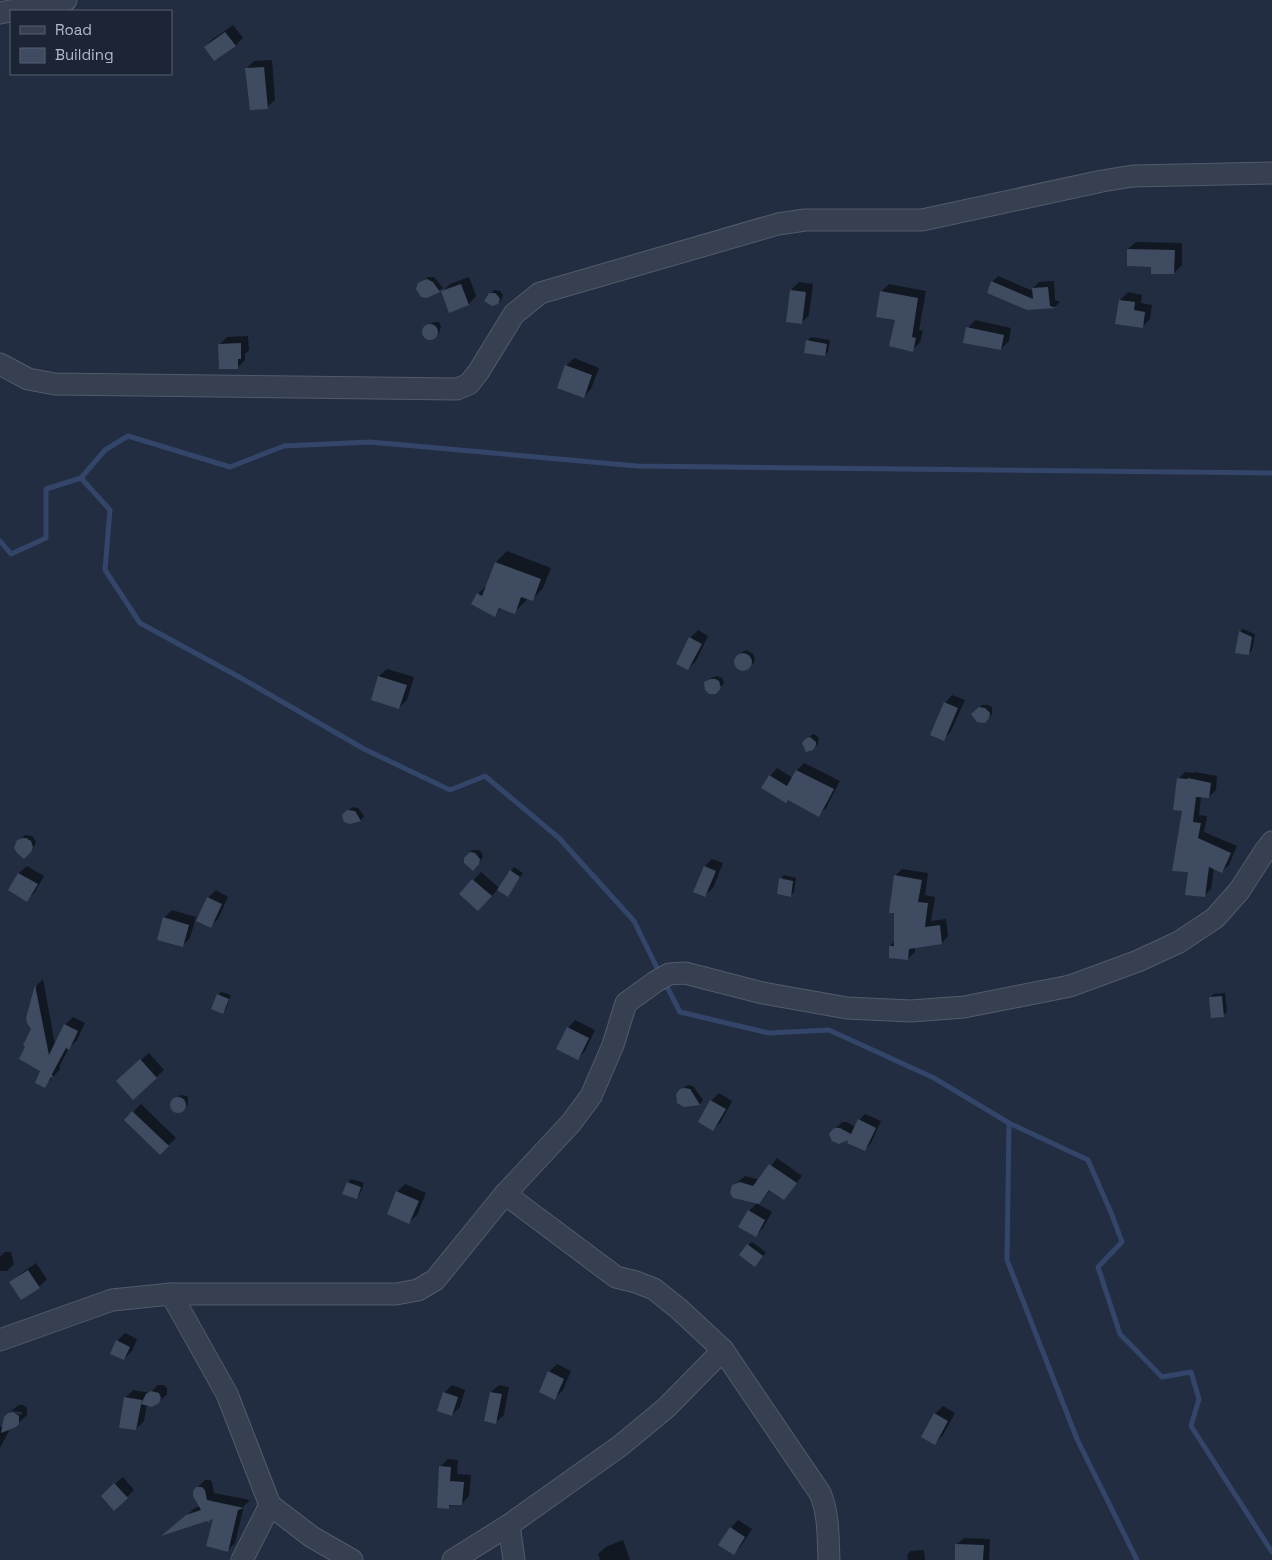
<svg xmlns="http://www.w3.org/2000/svg" width="1272" height="1560" font-family="'Space Grotesk',sans-serif">
	<rect width="100%" height="100%" fill="#222d41"/>
	<g fill="#0007">
		<polygon points="233,25 243,38 235,46 205,47 213,39"/>
		<polygon points="272,60 275,100 267,107 246,69 254,61"/>
		<polygon points="1136,242 1182,243 1182,265 1174,273 1152,266 1128,249"/>
		<polygon points="998,276 1033,291 1033,288 1039,282 1054,281 1055,300 1060,302 1055,307 1027,309 992,282"/>
		<polygon points="428,277 434,277 443,288 429,296 422,282"/>
		<polygon points="469,277 476,296 469,304 450,311 442,292 450,284"/>
		<polygon points="799,282 813,284 809,315 801,323 791,290"/>
		<polygon points="889,284 926,291 919,330 923,331 920,342 912,350 881,292"/>
		<polygon points="494,290 500,291 503,295 501,300 498,303 490,294"/>
		<polygon points="1128,292 1142,295 1141,303 1152,305 1150,319 1142,327 1120,300"/>
		<polygon points="975,320 1011,328 1009,341 1001,349 968,328"/>
		<polygon points="433,322 439,322 441,327 439,333 435,337 428,339 425,336 423,332 425,328"/>
		<polygon points="248,336 249,350 245,354 245,360 238,367 219,345 227,337"/>
		<polygon points="811,337 830,340 828,352 824,355 808,340"/>
		<polygon points="574,358 599,368 591,389 584,397 566,366"/>
		<polygon points="507,551 551,568 543,588 532,600 527,598 526,601 514,612 502,607 494,615 478,594 487,585 496,562"/>
		<polygon points="1243,629 1255,634 1252,650 1249,654 1240,632"/>
		<polygon points="698,630 708,636 696,661 688,669 690,638"/>
		<polygon points="747,650 753,654 755,659 753,664 744,670 736,668 735,660 742,652"/>
		<polygon points="387,669 414,677 407,700 399,708 372,699 379,676"/>
		<polygon points="717,676 722,678 724,683 718,691 706,682 709,679"/>
		<polygon points="952,695 965,700 951,731 944,739 945,703"/>
		<polygon points="982,705 988,705 992,707 992,714 985,722 973,714"/>
		<polygon points="814,734 819,738 817,745 813,748 803,743 810,736"/>
		<polygon points="804,763 840,781 826,808 818,815 789,799 763,788 770,776 777,768 793,778 797,770"/>
		<polygon points="1185,772 1194,773 1196,772 1217,776 1216,790 1209,797 1201,796 1199,815 1207,816 1204,832 1237,846 1229,865 1222,871 1214,868 1211,889 1204,896 1189,870 1183,810 1178,779"/>
		<polygon points="352,807 358,808 364,816 361,820 350,823 344,815"/>
		<polygon points="25,835 32,836 36,842 34,847 24,857 17,843"/>
		<polygon points="472,850 479,850 482,853 483,857 476,866 468,854"/>
		<polygon points="712,859 723,863 713,888 705,895 705,866"/>
		<polygon points="27,866 44,876 35,892 27,900 10,890 19,873"/>
		<polygon points="514,867 523,873 508,895 498,889 486,902 461,894 481,872 499,888"/>
		<polygon points="902,869 928,873 925,895 935,897 931,921 946,919 948,936 942,943 915,947 915,952 908,959 890,946 895,941 895,876"/>
		<polygon points="784,875 796,878 794,892 791,895 781,879"/>
		<polygon points="216,890 228,897 218,919 210,926 208,898"/>
		<polygon points="172,910 196,917 190,938 182,946 164,918"/>
		<polygon points="43,979 55,1044 65,1025 73,1017 85,1023 77,1040 69,1048 60,1065 60,1069 44,1087 33,1029 27,1018 37,985"/>
		<polygon points="221,992 231,995 226,1009 223,1012 218,995"/>
		<polygon points="1225,993 1227,1012 1223,1015 1210,997 1214,994"/>
		<polygon points="575,1020 595,1030 585,1051 578,1058 568,1028"/>
		<polygon points="149,1053 164,1070 133,1098 125,1074"/>
		<polygon points="688,1085 693,1086 703,1100 700,1104 682,1105 681,1090"/>
		<polygon points="719,1093 732,1101 721,1122 713,1129 711,1101"/>
		<polygon points="180,1095 187,1096 188,1098 188,1105 181,1111 178,1112 172,1108 172,1104"/>
		<polygon points="141,1104 176,1138 160,1153 125,1120"/>
		<polygon points="865,1114 881,1121 871,1143 865,1150 850,1138 832,1132 842,1122 847,1122 856,1127 859,1120"/>
		<polygon points="777,1158 802,1176 784,1199 771,1189 758,1204 772,1212 763,1228 756,1235 749,1211 757,1203 733,1186 745,1176 760,1180"/>
		<polygon points="351,1179 364,1183 360,1194 357,1197 348,1183"/>
		<polygon points="405,1184 426,1193 417,1215 409,1222 397,1192"/>
		<polygon points="752,1242 766,1252 759,1262 748,1245"/>
		<polygon points="5,1252 11,1252 14,1264 7,1271 0,1271 0,1257"/>
		<polygon points="36,1263 47,1279 39,1287 11,1283 19,1275"/>
		<polygon points="125,1333 137,1339 132,1351 124,1359 117,1341"/>
		<polygon points="557,1364 571,1371 563,1390 555,1398 549,1372"/>
		<polygon points="158,1385 164,1385 167,1388 167,1394 159,1402 147,1404 144,1421 136,1429 125,1398 133,1390 150,1393"/>
		<polygon points="452,1385 465,1390 460,1407 452,1415 444,1393"/>
		<polygon points="499,1385 509,1387 504,1415 496,1422 491,1392"/>
		<polygon points="19,1405 23,1405 27,1408 27,1415 15,1426 6,1429 9,1431 0,1448 0,1426 3,1428 7,1415 11,1411 11,1413 22,1415 22,1412 11,1411"/>
		<polygon points="943,1406 955,1413 943,1435 935,1443 935,1414"/>
		<polygon points="448,1459 458,1460 457,1474 471,1475 469,1496 462,1504 453,1503 449,1507 440,1467"/>
		<polygon points="123,1477 134,1490 127,1497 110,1488"/>
		<polygon points="205,1480 210,1480 212,1482 214,1493 250,1500 244,1506 235,1543 227,1551 215,1517 209,1521 208,1519 171,1529 195,1508 200,1506 194,1491"/>
		<polygon points="738,1520 752,1529 741,1546 733,1553 731,1528"/>
		<polygon points="964,1538 990,1539 989,1560 956,1560 957,1544"/>
		<polygon points="623,1540 630,1560 600,1560 598,1554 606,1547"/>
		<polygon points="924,1550 925,1560 908,1560 907,1555 911,1551"/>
	</g>
	<g fill="none" stroke-linecap="round" stroke-linejoin="round">
		<g stroke="#334568" stroke-width="5">
			<polyline points="81,478 105,450 128,436 230,467 284,446 370,442 637,466 1272,473"/>
			<polyline points="0,541 11,554 46,538 46,489 81,478 110,510 105,570 140,623 241,678 364,749 450,790 485,776 559,838 634,921 660,974"/>
			<polyline points="664,981 680,1012 769,1033 829,1030 934,1078 1009,1123 1088,1160 1112,1215 1122,1242 1098,1267 1120,1334 1162,1377 1191,1372 1199,1399 1191,1426 1272,1552"/>
			<polyline points="1009,1123 1007,1260 1077,1439 1137,1560"/>
		</g>
	</g>
	<g fill="#3e4b61">
		<polygon points="225,32 236,46 214,61 204,47"/>
		<polygon points="264,67 268,109 250,110 245,68"/>
		<polygon points="1127,249 1175,250 1174,274 1151,274 1151,267 1127,266"/>
		<polygon points="427,279 433,282 440,292 427,298 421,297 416,289 418,283 424,280"/>
		<polygon points="991,281 1033,299 1032,288 1048,287 1050,306 1056,308 1027,310 987,293"/>
		<polygon points="461,284 469,305 449,313 441,291"/>
		<polygon points="790,290 806,292 802,324 786,322"/>
		<polygon points="880,291 918,298 912,337 916,338 913,352 889,346 895,320 876,317"/>
		<polygon points="489,293 495,293 498,296 500,299 498,304 492,306 484,301"/>
		<polygon points="1119,300 1135,302 1134,310 1145,312 1143,328 1115,324"/>
		<circle cx="430" cy="332" r="8"/>
		<polygon points="966,327 1004,335 1001,350 963,343"/>
		<polygon points="806,340 827,344 825,356 804,353"/>
		<polygon points="241,343 241,359 238,359 238,369 219,369 218,344"/>
		<polygon points="565,365 592,375 584,398 557,388"/>
		<polygon points="495,562 541,579 533,601 521,597 515,614 499,608 495,617 471,604 477,593 482,596"/>
		<polygon points="1239,631 1252,637 1249,655 1235,653"/>
		<polygon points="689,637 702,644 688,670 676,664"/>
		<circle cx="743" cy="662" r="9"/>
		<polygon points="378,676 407,685 399,709 371,700"/>
		<polygon points="710,679 715,679 719,681 721,688 716,694 709,694 705,690 704,682"/>
		<polygon points="944,702 958,708 944,741 930,735"/>
		<polygon points="979,707 985,708 990,713 989,718 985,723 977,722 971,714"/>
		<polygon points="810,737 816,742 816,745 813,750 806,752 802,743 805,739"/>
		<polygon points="796,770 834,789 819,817 788,800 786,803 761,788 769,775 787,786"/>
		<polygon points="1177,778 1187,779 1188,778 1211,783 1209,798 1196,797 1193,822 1201,823 1198,838 1231,853 1222,873 1209,867 1205,897 1185,895 1188,872 1172,871 1182,811 1173,810"/>
		<polygon points="347,810 355,811 361,821 350,824 344,822 342,815"/>
		<polygon points="23,838 26,838 31,841 33,847 31,852 24,859 17,853 14,848 17,840"/>
		<polygon points="470,852 475,853 480,859 479,864 473,871 464,863 464,858"/>
		<polygon points="704,866 716,871 705,897 693,892"/>
		<polygon points="510,870 520,877 508,897 497,890"/>
		<polygon points="18,873 38,884 27,902 8,890"/>
		<polygon points="894,875 922,880 918,902 928,903 925,927 940,925 942,944 909,949 908,960 889,958 889,946 894,946 894,913 889,913"/>
		<polygon points="779,878 793,881 791,897 777,894"/>
		<polygon points="472,879 492,896 478,911 459,894"/>
		<polygon points="207,897 222,904 211,928 196,921"/>
		<polygon points="163,917 189,925 183,947 157,940"/>
		<polygon points="35,985 49,1055 64,1024 78,1031 69,1050 66,1048 52,1074 53,1078 51,1077 45,1088 35,1083 40,1071 19,1059 25,1047 23,1045 31,1029 27,1023 26,1018"/>
		<polygon points="217,994 229,999 223,1014 211,1009"/>
		<polygon points="1222,996 1224,1017 1211,1018 1209,997"/>
		<polygon points="567,1027 589,1038 578,1060 556,1049"/>
		<polygon points="140,1059 157,1078 133,1100 116,1081"/>
		<polygon points="684,1088 690,1089 692,1092 700,1105 684,1107 677,1103 676,1094 680,1089"/>
		<circle cx="178" cy="1105" r="8"/>
		<polygon points="710,1100 726,1109 713,1131 698,1122"/>
		<polygon points="132,1111 169,1146 160,1155 124,1120"/>
		<polygon points="858,1119 876,1128 865,1151 847,1143 848,1140 839,1144 832,1141 829,1134 832,1130 835,1128 840,1128 851,1134"/>
		<polygon points="769,1164 797,1183 784,1200 769,1190 759,1204 733,1198 730,1193 732,1185 740,1182 753,1186"/>
		<polygon points="347,1182 361,1187 357,1199 342,1194"/>
		<polygon points="396,1191 419,1201 409,1224 387,1214"/>
		<polygon points="748,1210 765,1220 756,1237 738,1227"/>
		<polygon points="747,1244 763,1256 755,1267 739,1255"/>
		<polygon points="28,1270 40,1288 21,1300 9,1282"/>
		<polygon points="116,1340 130,1347 124,1360 110,1354"/>
		<polygon points="548,1371 564,1379 555,1400 539,1392"/>
		<polygon points="151,1391 159,1393 161,1398 159,1403 152,1407 141,1404 146,1394"/>
		<polygon points="443,1392 458,1397 452,1416 437,1411"/>
		<polygon points="490,1392 502,1394 496,1424 484,1421"/>
		<polygon points="124,1397 142,1400 136,1430 119,1428"/>
		<polygon points="13,1412 19,1416 19,1424 16,1427 1,1433 4,1417 8,1413"/>
		<polygon points="934,1413 948,1421 935,1445 921,1437"/>
		<polygon points="439,1466 451,1467 450,1481 464,1482 462,1505 449,1505 449,1509 437,1508"/>
		<polygon points="114,1483 128,1498 114,1511 101,1496"/>
		<polygon points="196,1487 202,1487 205,1490 207,1500 244,1508 238,1510 228,1552 206,1546 213,1519 209,1521 209,1523 207,1521 161,1536 186,1515 201,1510 193,1496 193,1491"/>
		<polygon points="730,1527 745,1537 734,1555 718,1545"/>
		<polygon points="955,1544 984,1545 983,1560 955,1560"/>
	</g>
	<g fill="none" stroke-linecap="round" stroke-linejoin="round">
		<g stroke="#525b6b" stroke-width="23">
			<g id="minor">
				<polyline points="0,13 66,0"/>
				<polyline points="0,364 28,379 55,384 457,389 469,384 479,371 514,314 540,293 778,224 805,220 922,220 1102,181 1133,176 1272,173"/>
				<path d="M505 1194 616 1277 636 1282 654 1289 679 1309 723 1350 820 1493C829 1514 828 1537 829 1560"/>
				<polyline points="171,1294 227,1394 270,1505 312,1537 352,1560"/>
				<polyline points="0,1340 112,1300 171,1294 396,1294 418,1290 435,1280 505,1194 571,1123 591,1096 613,1045 626,1003 655,982 669,974 685,973 763,993 847,1008 911,1011 964,1007 1070,986 1138,961 1179,942 1215,918 1239,891 1265,851 1272,842"/>
				<polyline points="509,1525 514,1560"/>
				<polyline points="242,1560 270,1505"/>
				<polyline points="453,1560 509,1525 620,1446 666,1408 723,1350"/>
			</g>
		</g>
		<use href="#minor" stroke="#374051" stroke-width="21"/>
	</g>
	<rect x="10" y="10" width="162" height="65" fill="#1c2536" stroke="#586172"/>
	<rect x="20" y="26" width="25" height="8" fill="#374051" stroke="#586172"/>
	<text x="55" y="35" font-size="15" fill="#b3bbcb">Road</text>
	<rect x="20" y="48" width="25" height="15" fill="#3e4b61" stroke="#586172"/>
	<text x="55" y="60" font-size="15" fill="#b3bbcb">Building</text>
</svg>
